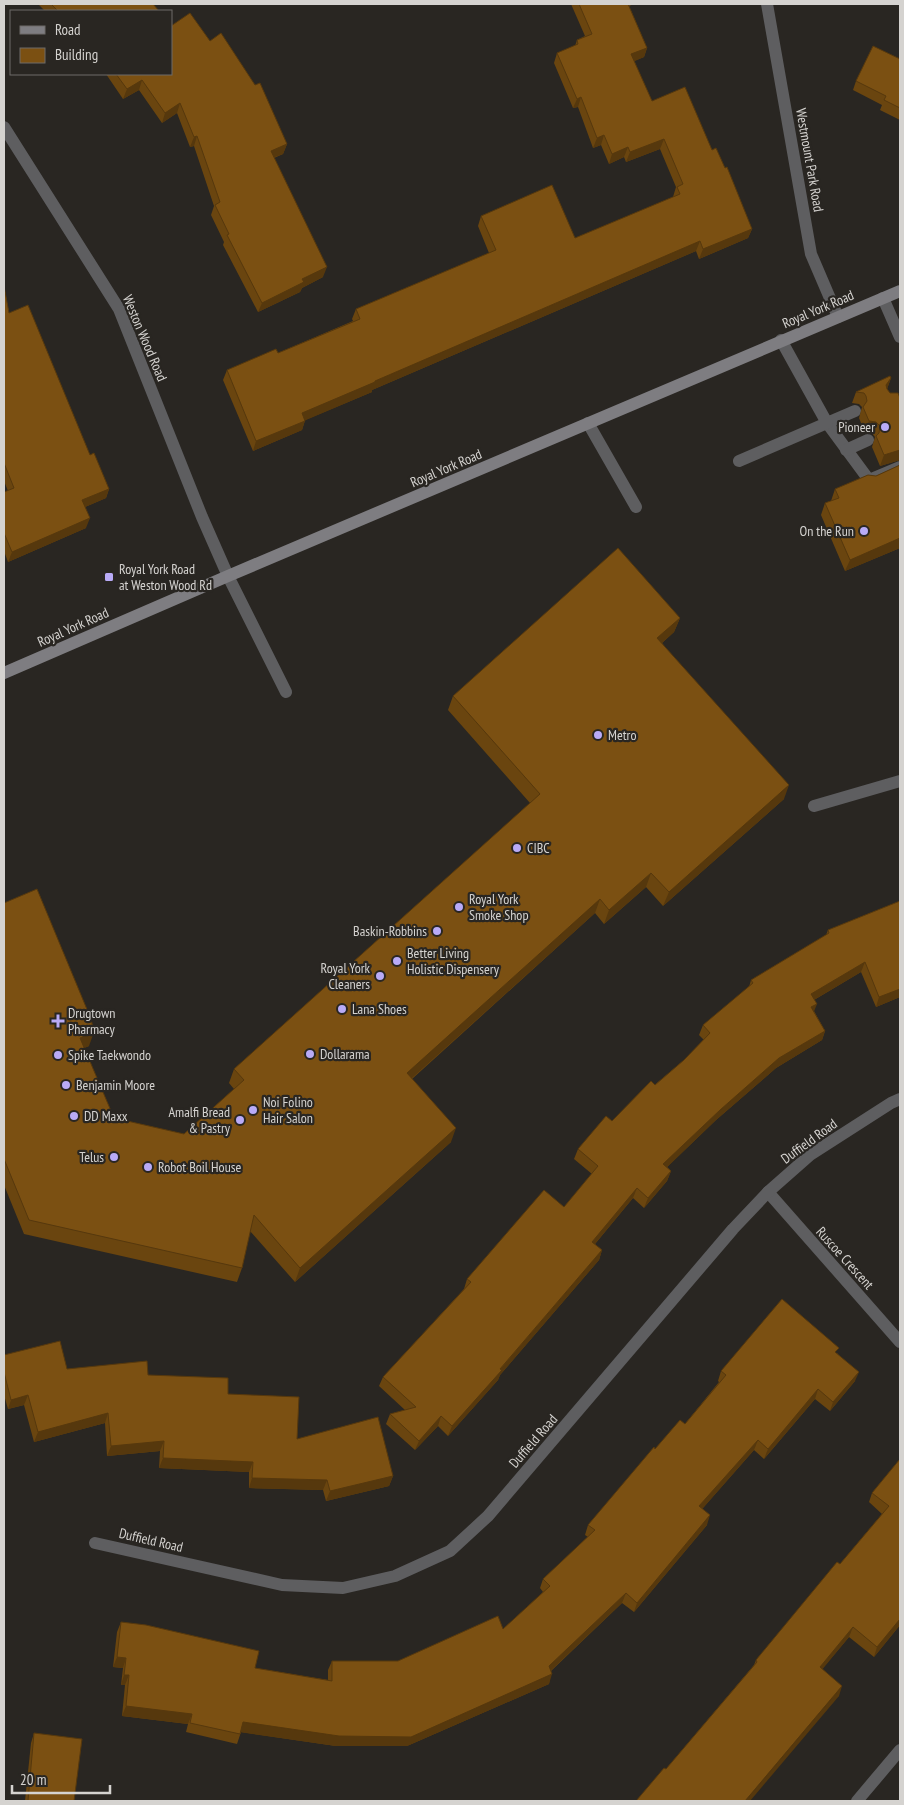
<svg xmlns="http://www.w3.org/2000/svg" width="904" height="1805" font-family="'PT Sans Narrow',sans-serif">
	<rect width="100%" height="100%" fill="#292622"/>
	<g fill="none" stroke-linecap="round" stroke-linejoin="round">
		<g stroke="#5e5e60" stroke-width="12">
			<polyline points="883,298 900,337"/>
			<polyline points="855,411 827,423 869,480 900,467"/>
			<polyline points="588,423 636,507"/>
			<polyline points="846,450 868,440"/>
			<polyline points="739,461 827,423 781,340"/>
			<polyline points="228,576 286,692"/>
			<polyline points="814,806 900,781"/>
		</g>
		<g stroke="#5e5e60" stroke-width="12">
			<polyline points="767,4 811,254 838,317"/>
			<polyline points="4,127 119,309 202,517 228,576"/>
			<polyline points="768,1192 900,1342"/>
			<polyline points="95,1543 282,1585 343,1588 395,1576 450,1551 488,1516 733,1229 768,1192 810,1155 891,1103 900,1099"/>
			<polyline points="857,1801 900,1750"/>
		</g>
		<polyline stroke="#7e7d81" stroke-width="12" points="4,673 228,576 900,291"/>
	</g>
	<g fill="#6a450f">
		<polygon points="38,4 153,4 158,11 45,11"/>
		<polygon points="571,4 634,4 629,6 647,48 644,57 634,61 652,101 712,150 725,168 752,229 748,238 699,259 696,251 372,390 372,392 305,420 302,430 253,451 223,380 227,370 278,353 353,321 352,319 356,309 489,253 478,226 481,216 575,238 673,197 676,187 660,149 626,162 624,157 609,164 601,145 593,148 578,107 573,108 554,63 557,53 575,46 577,40 585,36"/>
		<polygon points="210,41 287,144 283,154 274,158 323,277 302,288 300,292 258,312 223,245 224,242 211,215 214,206 194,146 190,147 177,113 162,123 139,90 123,99 106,74 171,74"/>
		<polygon points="900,59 900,120 880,110 882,105 853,90 856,81"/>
		<polygon points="4,286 9,313 109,489 106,498 85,507 86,528 8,562 4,551 4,492 8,491 4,481"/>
		<polygon points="891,378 887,389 890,393 900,398 900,460 880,466 872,447 875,437 872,433 865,433 859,418 862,407 859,404 852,403 856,392"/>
		<polygon points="900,465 900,548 845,571 821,515 825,503 831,501 835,489 876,476"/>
		<polygon points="680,618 674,632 662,643 784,799 663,906 646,887 604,924 595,913 412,1079 451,1142 295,1282 250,1231 242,1268 237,1282 24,1234 4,1185 4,903 89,1046 84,1048 114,1118 184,1134 234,1089 229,1083 234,1069 530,803 448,710 453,696"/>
		<polygon points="900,901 900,997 876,1007 861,972 814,1000 814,1011 825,1031 822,1040 776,1068 716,1120 667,1167 671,1171 667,1181 644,1208 633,1198 595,1244 602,1250 599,1260 500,1375 498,1380 448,1436 438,1426 415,1450 386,1424 390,1414 405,1410 379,1386 383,1377 464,1289 467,1279 564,1207 592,1174 574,1159 578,1149 612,1121 684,1060 704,1040 699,1035 703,1025 749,987 751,980 826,935 828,930"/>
		<polygon points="837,1353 855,1381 830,1411 815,1399 764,1459 754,1450 702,1509 707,1525 634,1612 622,1603 551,1671 549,1684 407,1746 336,1746 241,1732 237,1744 186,1732 188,1724 122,1716 125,1685 121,1685 123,1668 113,1667 117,1632 121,1622 255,1668 328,1680 328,1670 332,1661 398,1661 503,1629 543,1592 540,1588 543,1579 588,1537 585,1535 588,1525 655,1449 685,1424 719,1382 718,1381 721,1371"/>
		<polygon points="4,1355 67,1369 148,1375 228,1394 297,1439 393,1476 389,1486 326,1501 323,1490 249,1488 249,1472 159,1468 160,1451 107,1456 105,1423 34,1442 24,1405 8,1409 4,1395"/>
		<polygon points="900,1459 900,1625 874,1657 849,1637 822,1669 839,1696 666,1769 754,1665 756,1660 840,1564 882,1514 869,1502 872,1493"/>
		<polygon points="34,1733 74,1801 25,1801 31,1743"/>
	</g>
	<g fill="#56380d">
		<polygon points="647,48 644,57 628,64 631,54"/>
		<polygon points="142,80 139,90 123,99 127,89"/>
		<polygon points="581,97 578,107 573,108 577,99"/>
		<polygon points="180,103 177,113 162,123 165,113"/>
		<polygon points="604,135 601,145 593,148 597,138"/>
		<polygon points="197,136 194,146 190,147 194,137"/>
		<polygon points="664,139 660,149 626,162 630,152"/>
		<polygon points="287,144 283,154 267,160 271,151"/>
		<polygon points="628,147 624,157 609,164 612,154"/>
		<polygon points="752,229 748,238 699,259 703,249"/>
		<polygon points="700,241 696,251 372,390 372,392 299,423 302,413 375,381"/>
		<polygon points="327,267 323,277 302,288 300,292 258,312 262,303 302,279"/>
		<polygon points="891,378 887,389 886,385"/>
		<polygon points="305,421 302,430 253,451 256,441"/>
		<polygon points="869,421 876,422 872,433 865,433"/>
		<polygon points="900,450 900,460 880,466 884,455"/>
		<polygon points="109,489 106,498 78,510 82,500"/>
		<polygon points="90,518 86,528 8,562 12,552"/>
		<polygon points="900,538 900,548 845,571 850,560"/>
		<polygon points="680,618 674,632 652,652 657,638"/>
		<polygon points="789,785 784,799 663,906 669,892"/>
		<polygon points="651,873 646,887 604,924 609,910"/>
		<polygon points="600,899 595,913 402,1087 407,1073"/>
		<polygon points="865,962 861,972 807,1004 811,994"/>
		<polygon points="900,989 900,997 876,1007 879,997"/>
		<polygon points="817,1004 813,1014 811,1007"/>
		<polygon points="825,1031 822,1040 776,1068 716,1120 660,1174 663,1164 720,1110 779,1058"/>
		<polygon points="94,1032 89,1046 75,1052 80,1038"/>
		<polygon points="456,1128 451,1142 295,1282 300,1268"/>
		<polygon points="671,1171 667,1181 644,1208 648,1198"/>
		<polygon points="637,1188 633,1198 589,1251 592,1242"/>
		<polygon points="602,1250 599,1260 500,1375 498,1380 448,1436 452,1426"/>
		<polygon points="859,1372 855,1381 830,1411 833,1402"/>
		<polygon points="818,1389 815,1399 764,1459 768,1449"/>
		<polygon points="28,1395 24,1405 8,1409 11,1400"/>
		<polygon points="108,1413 105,1423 34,1442 38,1432"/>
		<polygon points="441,1416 438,1426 415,1450 419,1441"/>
		<polygon points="758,1440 754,1450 696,1516 699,1506"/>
		<polygon points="164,1441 160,1451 107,1456 111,1446"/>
		<polygon points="163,1458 253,1462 249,1472 159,1468"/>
		<polygon points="393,1476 389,1486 326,1501 330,1491"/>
		<polygon points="252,1478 327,1480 323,1490 249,1488"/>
		<polygon points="710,1515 707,1525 634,1612 637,1603"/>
		<polygon points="626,1593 622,1603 545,1676 549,1666"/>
		<polygon points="900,1619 900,1625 874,1657 877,1647"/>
		<polygon points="853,1627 849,1637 816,1677 820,1667"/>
		<polygon points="117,1657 126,1658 123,1668 113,1667"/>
		<polygon points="552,1674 549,1684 407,1746 336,1746 239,1732 243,1722"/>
		<polygon points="124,1675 129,1675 125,1685 121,1685"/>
		<polygon points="842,1686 839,1696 750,1801 745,1801"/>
		<polygon points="126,1706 192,1714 188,1724 122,1716"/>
	</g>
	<g fill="#7b5012" stroke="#56380d">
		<polygon points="51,4 153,4 159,11 58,11"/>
		<polygon points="579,4 628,4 647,48 631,54 652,101 685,87 712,150 716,148 725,168 727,167 752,229 703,249 700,241 375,381 375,382 302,413 305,421 256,441 227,370 276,349 278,353 360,319 356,309 496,250 481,216 552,185 575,238 680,194 677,187 683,184 664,139 630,152 628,147 612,154 604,135 597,138 581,97 577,99 557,53 578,44 577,40 592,34"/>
		<polygon points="190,13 210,41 221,33 255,85 260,83 287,144 271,151 327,267 302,279 304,282 262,303 227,235 229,234 215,205 220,202 197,136 194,137 180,103 165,113 142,80 127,89 116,74 171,74 171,26"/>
		<polygon points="873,46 900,59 900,108 884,100 886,96 856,81"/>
		<polygon points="4,286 9,313 28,305 90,455 94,453 109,489 82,500 90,518 12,552 4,533 4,492 14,488 4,463"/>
		<polygon points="890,376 891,378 886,385 887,389 890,393 898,393 900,398 900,450 884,455 876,436 879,433 880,426 876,422 869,421 863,407 867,401 866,396 864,393 856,392"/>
		<polygon points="900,465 900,538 850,560 825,503 839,498 835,489 868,475 876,476"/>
		<polygon points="618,548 680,618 657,638 789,785 669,892 651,873 609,910 600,899 407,1073 456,1128 300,1268 254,1215 242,1268 29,1220 4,1159 4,903 37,889 91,1019 94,1032 80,1038 114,1118 184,1134 244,1080 234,1069 540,794 453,696"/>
		<polygon points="900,901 900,989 879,997 865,962 811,994 817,1004 811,1007 825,1031 779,1058 720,1110 663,1164 671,1171 648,1198 637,1188 592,1242 602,1250 500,1369 502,1370 452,1426 441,1416 419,1441 390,1414 416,1407 383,1377 471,1282 467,1279 544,1190 564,1207 598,1166 578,1149 606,1116 612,1121 651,1081 655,1085 684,1060 710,1033 703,1025 753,983 751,980 829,933 828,930"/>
		<polygon points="782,1299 839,1348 835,1352 859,1372 833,1402 818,1389 768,1449 758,1440 699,1506 710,1515 637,1603 626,1593 549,1666 552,1674 411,1737 339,1736 243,1722 240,1734 190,1723 192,1714 126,1706 129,1675 124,1675 126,1658 117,1657 121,1622 146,1625 259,1651 255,1668 332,1681 332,1661 398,1661 498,1616 503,1629 550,1586 543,1579 595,1530 588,1525 654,1447 655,1449 680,1420 685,1424 726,1375 721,1371"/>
		<polygon points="60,1341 67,1369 147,1361 148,1375 228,1378 228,1394 299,1397 297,1439 378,1417 393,1476 330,1491 327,1480 252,1478 253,1462 163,1458 164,1441 111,1446 108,1413 38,1432 28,1395 11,1400 4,1372 4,1355"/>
		<polygon points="900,1459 900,1619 877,1647 853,1627 820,1667 842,1686 745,1801 636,1801 664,1768 666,1769 757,1662 756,1660 837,1562 840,1564 889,1506 872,1493"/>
		<polygon points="34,1733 82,1739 74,1801 28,1801"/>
	</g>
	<g fill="#b9abf7" stroke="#292622" stroke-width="2">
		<circle cx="885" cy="427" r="5"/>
		<circle cx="864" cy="531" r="5"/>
		<rect x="104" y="572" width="10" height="10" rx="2.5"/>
		<circle cx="598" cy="735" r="5"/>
		<circle cx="517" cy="848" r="5"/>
		<circle cx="459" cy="907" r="5"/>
		<circle cx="437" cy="931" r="5"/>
		<circle cx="397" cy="961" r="5"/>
		<circle cx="380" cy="976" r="5"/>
		<circle cx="342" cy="1009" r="5"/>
		<path d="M55.5 1013.5h5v5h5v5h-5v5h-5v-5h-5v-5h5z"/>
		<circle cx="310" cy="1054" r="5"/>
		<circle cx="58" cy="1055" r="5"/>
		<circle cx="66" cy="1085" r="5"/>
		<circle cx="253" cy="1110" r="5"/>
		<circle cx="74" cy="1116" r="5"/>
		<circle cx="240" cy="1120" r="5"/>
		<circle cx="114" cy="1157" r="5"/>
		<circle cx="148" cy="1167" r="5"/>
	</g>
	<g text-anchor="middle" stroke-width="4.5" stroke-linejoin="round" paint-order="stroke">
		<g font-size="14" fill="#d5d3d0" stroke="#292622">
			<text transform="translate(810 160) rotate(80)" y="5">Westmount Park Road</text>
			<text transform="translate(818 309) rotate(-23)" y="5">Royal York Road</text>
			<text transform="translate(145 338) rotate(67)" y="5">Weston Wood Road</text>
			<text transform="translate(446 468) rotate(-23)" y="5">Royal York Road</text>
			<text transform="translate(73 627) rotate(-24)" y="5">Royal York Road</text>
			<text transform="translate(809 1141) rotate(-36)" y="5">Duffield Road</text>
			<text transform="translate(845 1258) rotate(48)" y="5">Ruscoe Crescent</text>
			<text transform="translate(533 1441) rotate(-49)" y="5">Duffield Road</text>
			<text transform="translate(151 1540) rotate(13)" y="5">Duffield Road</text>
		</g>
		<g font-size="14" fill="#d5d3d0" stroke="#292622" text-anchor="start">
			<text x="875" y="432" text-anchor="end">Pioneer</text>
			<text x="854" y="536" text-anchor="end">On the Run</text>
			<text x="119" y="574">Royal York Road<tspan x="119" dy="16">at Weston Wood Rd</tspan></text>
			<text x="608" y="740">Metro</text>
			<text x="527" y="853">CIBC</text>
			<text x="469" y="904">Royal York<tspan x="469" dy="16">Smoke Shop</tspan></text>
			<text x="427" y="936" text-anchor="end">Baskin-Robbins</text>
			<text x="407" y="958">Better Living<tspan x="407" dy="16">Holistic Dispensery</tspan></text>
			<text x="370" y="973" text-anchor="end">Royal York<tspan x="370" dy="16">Cleaners</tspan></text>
			<text x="352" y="1014">Lana Shoes</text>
			<text x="68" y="1018">Drugtown<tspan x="68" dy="16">Pharmacy</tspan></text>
			<text x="320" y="1059">Dollarama</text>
			<text x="68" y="1060">Spike Taekwondo</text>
			<text x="76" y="1090">Benjamin Moore</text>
			<text x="263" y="1107">Noi Folino<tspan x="263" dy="16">Hair Salon</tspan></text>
			<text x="230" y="1117" text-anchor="end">Amalfi Bread<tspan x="230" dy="16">&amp; Pastry</tspan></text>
			<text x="84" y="1121">DD Maxx</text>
			<text x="104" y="1162" text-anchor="end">Telus</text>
			<text x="158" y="1172">Robot Boil House</text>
		</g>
	</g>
	<rect width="904" height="1805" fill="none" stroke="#d5d3d0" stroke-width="10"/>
	<rect x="10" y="10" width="162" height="65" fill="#292622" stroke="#6e6b68"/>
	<rect x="20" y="26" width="25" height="8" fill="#7e7d81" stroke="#6e6b68"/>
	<text x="55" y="35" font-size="15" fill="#d5d3d0">Road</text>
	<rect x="20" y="48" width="25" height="15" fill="#7b5012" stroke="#6e6b68"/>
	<text x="55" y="60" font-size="15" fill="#d5d3d0">Building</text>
	<path d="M12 1785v8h98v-8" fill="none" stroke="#d5d3d0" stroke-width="2.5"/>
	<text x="20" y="1785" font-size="15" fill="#d5d3d0" stroke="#292622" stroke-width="4" paint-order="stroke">20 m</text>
</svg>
